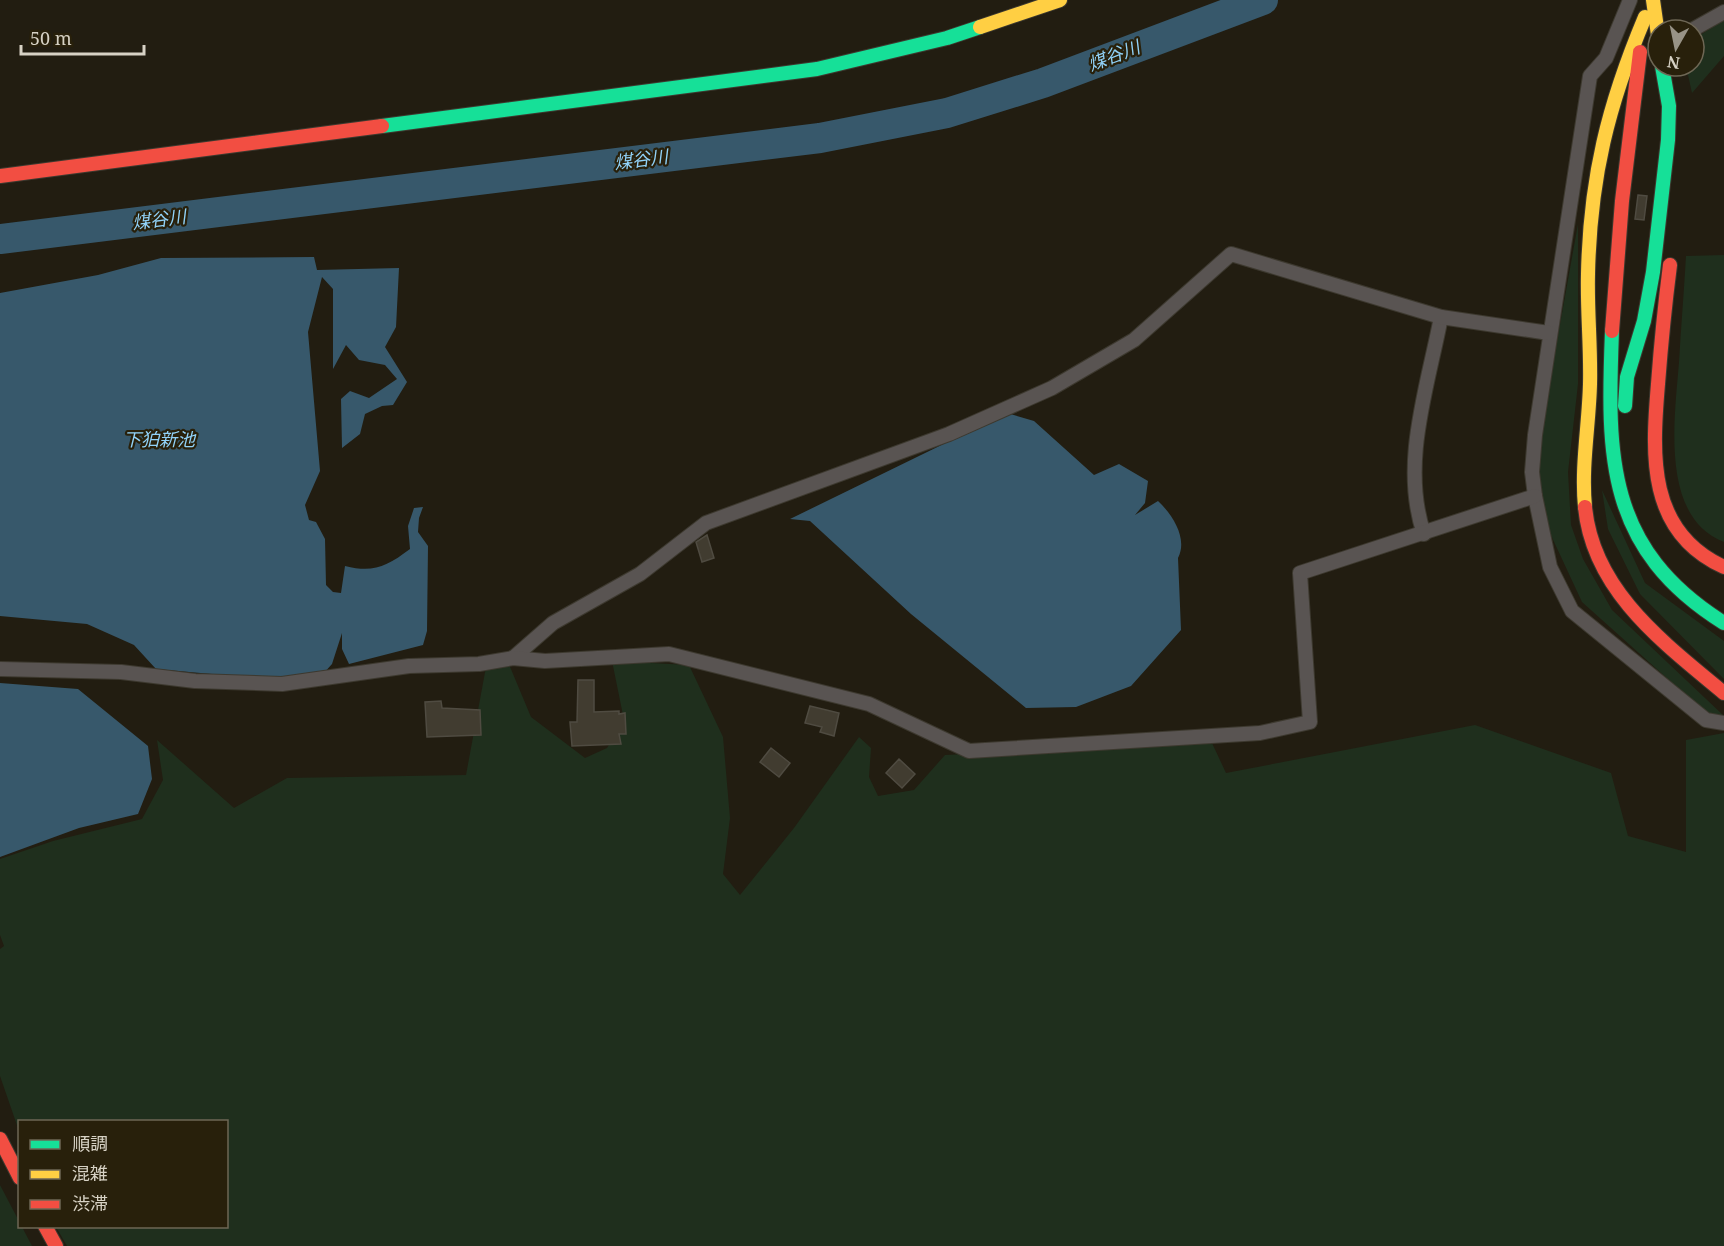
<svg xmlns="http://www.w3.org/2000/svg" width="1724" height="1246" font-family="'Noto Serif','Noto Sans JP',serif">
	<rect width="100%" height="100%" fill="#221d11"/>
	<g fill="#1f2f1d">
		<polygon points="1724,20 1724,56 1692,93 1686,66 1694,66 1694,39"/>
		<polygon points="1578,224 1578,384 1568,472 1571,525 1583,559 1612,610 1724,716 1707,714 1582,602 1549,531 1538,477 1540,436"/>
		<path d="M1724 255V542C1659 517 1675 416 1679 362 1681 327 1684 291 1686 256Z"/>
		<polygon points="1602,490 1645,583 1724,641 1724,679 1640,594 1608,529"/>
		<polygon points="612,661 689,665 723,737 730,818 723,874 740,895 794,828 859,737 871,748 869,777 878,796 914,790 945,755 1212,743 1226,773 1475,725 1611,773 1628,836 1686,852 1686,740 1724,733 1724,1246 67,1246 56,1227 226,1226 226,1122 20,1122 19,1131 0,1076 0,949 4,946 0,935 0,859 53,841 142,819 163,780 157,740 234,808 287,778 466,775 486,667 508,662 531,717 585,758 607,748 624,720"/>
		<polygon points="0,1185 32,1246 0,1246"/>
	</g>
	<g fill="#37586b">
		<path d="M314 257 317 270 399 268 396 327 385 347 407 382 393 405 382 406 365 414 360 434 342 448 341 399 350 391 369 398 397 379 385 365 359 360 346 345 333 369V289L322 277 308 332 320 471 305 505 309 520 316 522 325 539 326 585 333 592 341 593 345 566C373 573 386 567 410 549L408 526 414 508 423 507 419 518 418 532 428 546 427 631 423 645 349 664 342 649V633L332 664 323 674 277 680 156 669 134 645 87 624 0 616V293L98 275 161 258Z"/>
		<path d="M1007 413 1034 421 1094 475 1119 464 1148 481 1145 503 1135 515 1158 501C1173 515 1188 539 1178 558L1181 630 1131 686 1076 707 1026 708 911 614 810 521 790 519Z"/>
		<polygon points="0,683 78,689 148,746 152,779 138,814 79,828 0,857"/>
	</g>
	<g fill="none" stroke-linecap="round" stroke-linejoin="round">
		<polyline stroke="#37586b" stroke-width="30" points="0,239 820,138 947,113 1043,83 1263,0"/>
	</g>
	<g fill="#413c30" stroke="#4f4b41" stroke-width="1.5">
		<polygon points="1638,195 1647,196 1644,220 1635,219"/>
		<polygon points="707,535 714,558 702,562 696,542"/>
		<polygon points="578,680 594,680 594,712 619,711 619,714 625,713 626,734 619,734 621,744 572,746 570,722 577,722"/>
		<polygon points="441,701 442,708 480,710 481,735 427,737 425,702"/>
		<polygon points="810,706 839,713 834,736 820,732 822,727 805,723"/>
		<polygon points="771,748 790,763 779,777 760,762"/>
		<polygon points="899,759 915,774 902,788 886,773"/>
	</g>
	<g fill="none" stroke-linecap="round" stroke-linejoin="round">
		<g stroke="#3d392f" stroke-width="16">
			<g id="street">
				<polyline points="1630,0 1606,58 1590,76 1535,435 1532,472 1535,496 1550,567 1572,611 1706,720 1724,723"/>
				<polyline points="1692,30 1724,12"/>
				<path d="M1424 534C1400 464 1428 386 1441 317"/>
				<polyline points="513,658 553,623 640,574 706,523 949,434 1052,388 1134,340 1231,254 1441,317 1549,333"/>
				<polyline points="0,669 121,672 195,681 282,684 409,666 479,664 513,658 545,661 669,654 869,704 969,751 1260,733 1310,722 1300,573 1535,496"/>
			</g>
		</g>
		<g stroke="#3d392f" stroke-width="16">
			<g id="fast">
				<polyline points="382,126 817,69 947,38 980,27"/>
				<path d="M1612 331C1607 457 1606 549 1724 623"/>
				<polyline points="1625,406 1627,377 1644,321 1653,272 1668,140 1669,106 1662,66"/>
			</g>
		</g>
		<g stroke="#3d392f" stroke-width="16">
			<g id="slow">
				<polyline points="1653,0 1658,35"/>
				<polyline points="980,27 1060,0"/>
				<path d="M1585 507C1581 466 1589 425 1590 384 1591 347 1587 311 1588 274 1590 178 1608 105 1645 17"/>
			</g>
		</g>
		<g stroke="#3d392f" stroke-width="16">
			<g id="jam">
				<polyline points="0,176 382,126"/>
				<path d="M1670 265C1665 304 1661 344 1658 384 1652 455 1647 532 1724 567"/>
				<polyline points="1612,331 1622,201 1640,52"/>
				<path d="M1585 507C1593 591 1664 643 1724 693"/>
				<polyline points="0,1139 20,1178"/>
				<polyline points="45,1226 56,1246"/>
			</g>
		</g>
		<use href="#street" stroke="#595452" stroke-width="14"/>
		<use href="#fast" stroke="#16e098" stroke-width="14"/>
		<use href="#slow" stroke="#ffcf43" stroke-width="14"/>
		<use href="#jam" stroke="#f24e42" stroke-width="14"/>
	</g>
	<g text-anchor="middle" stroke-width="4.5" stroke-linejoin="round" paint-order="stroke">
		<g font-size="18" font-style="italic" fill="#91d2f8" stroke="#28200b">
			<text transform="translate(1114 56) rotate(-21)" y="6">煤谷川</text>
			<text transform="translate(641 160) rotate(-7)" y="6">煤谷川</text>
			<text transform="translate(159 220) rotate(-7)" y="6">煤谷川</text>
			<text x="159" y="446">下狛新池</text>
		</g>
	</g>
	<rect x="18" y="1120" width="210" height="108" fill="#28200b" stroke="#6e6755" stroke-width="1.5"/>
	<rect x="30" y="1140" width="30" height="9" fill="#16e098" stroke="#6e6755" stroke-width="1.5"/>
	<text x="72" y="1150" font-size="18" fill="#d7d2c5">順調</text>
	<rect x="30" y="1170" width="30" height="9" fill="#ffcf43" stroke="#6e6755" stroke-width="1.5"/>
	<text x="72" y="1180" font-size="18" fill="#d7d2c5">混雑</text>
	<rect x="30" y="1200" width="30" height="9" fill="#f24e42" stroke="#6e6755" stroke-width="1.5"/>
	<text x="72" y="1210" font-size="18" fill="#d7d2c5">渋滞</text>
	<g transform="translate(1676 48) rotate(189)"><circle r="28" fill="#28200b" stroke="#6e6755" stroke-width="1.5"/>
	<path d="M0-4.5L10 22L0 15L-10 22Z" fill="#989386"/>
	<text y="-9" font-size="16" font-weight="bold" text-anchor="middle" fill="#d7d2c5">N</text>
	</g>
	<path d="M21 45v9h123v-9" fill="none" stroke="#d7d2c5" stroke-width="3"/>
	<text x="30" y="45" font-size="18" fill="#d7d2c5" stroke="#28200b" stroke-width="4.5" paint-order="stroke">50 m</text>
</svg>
